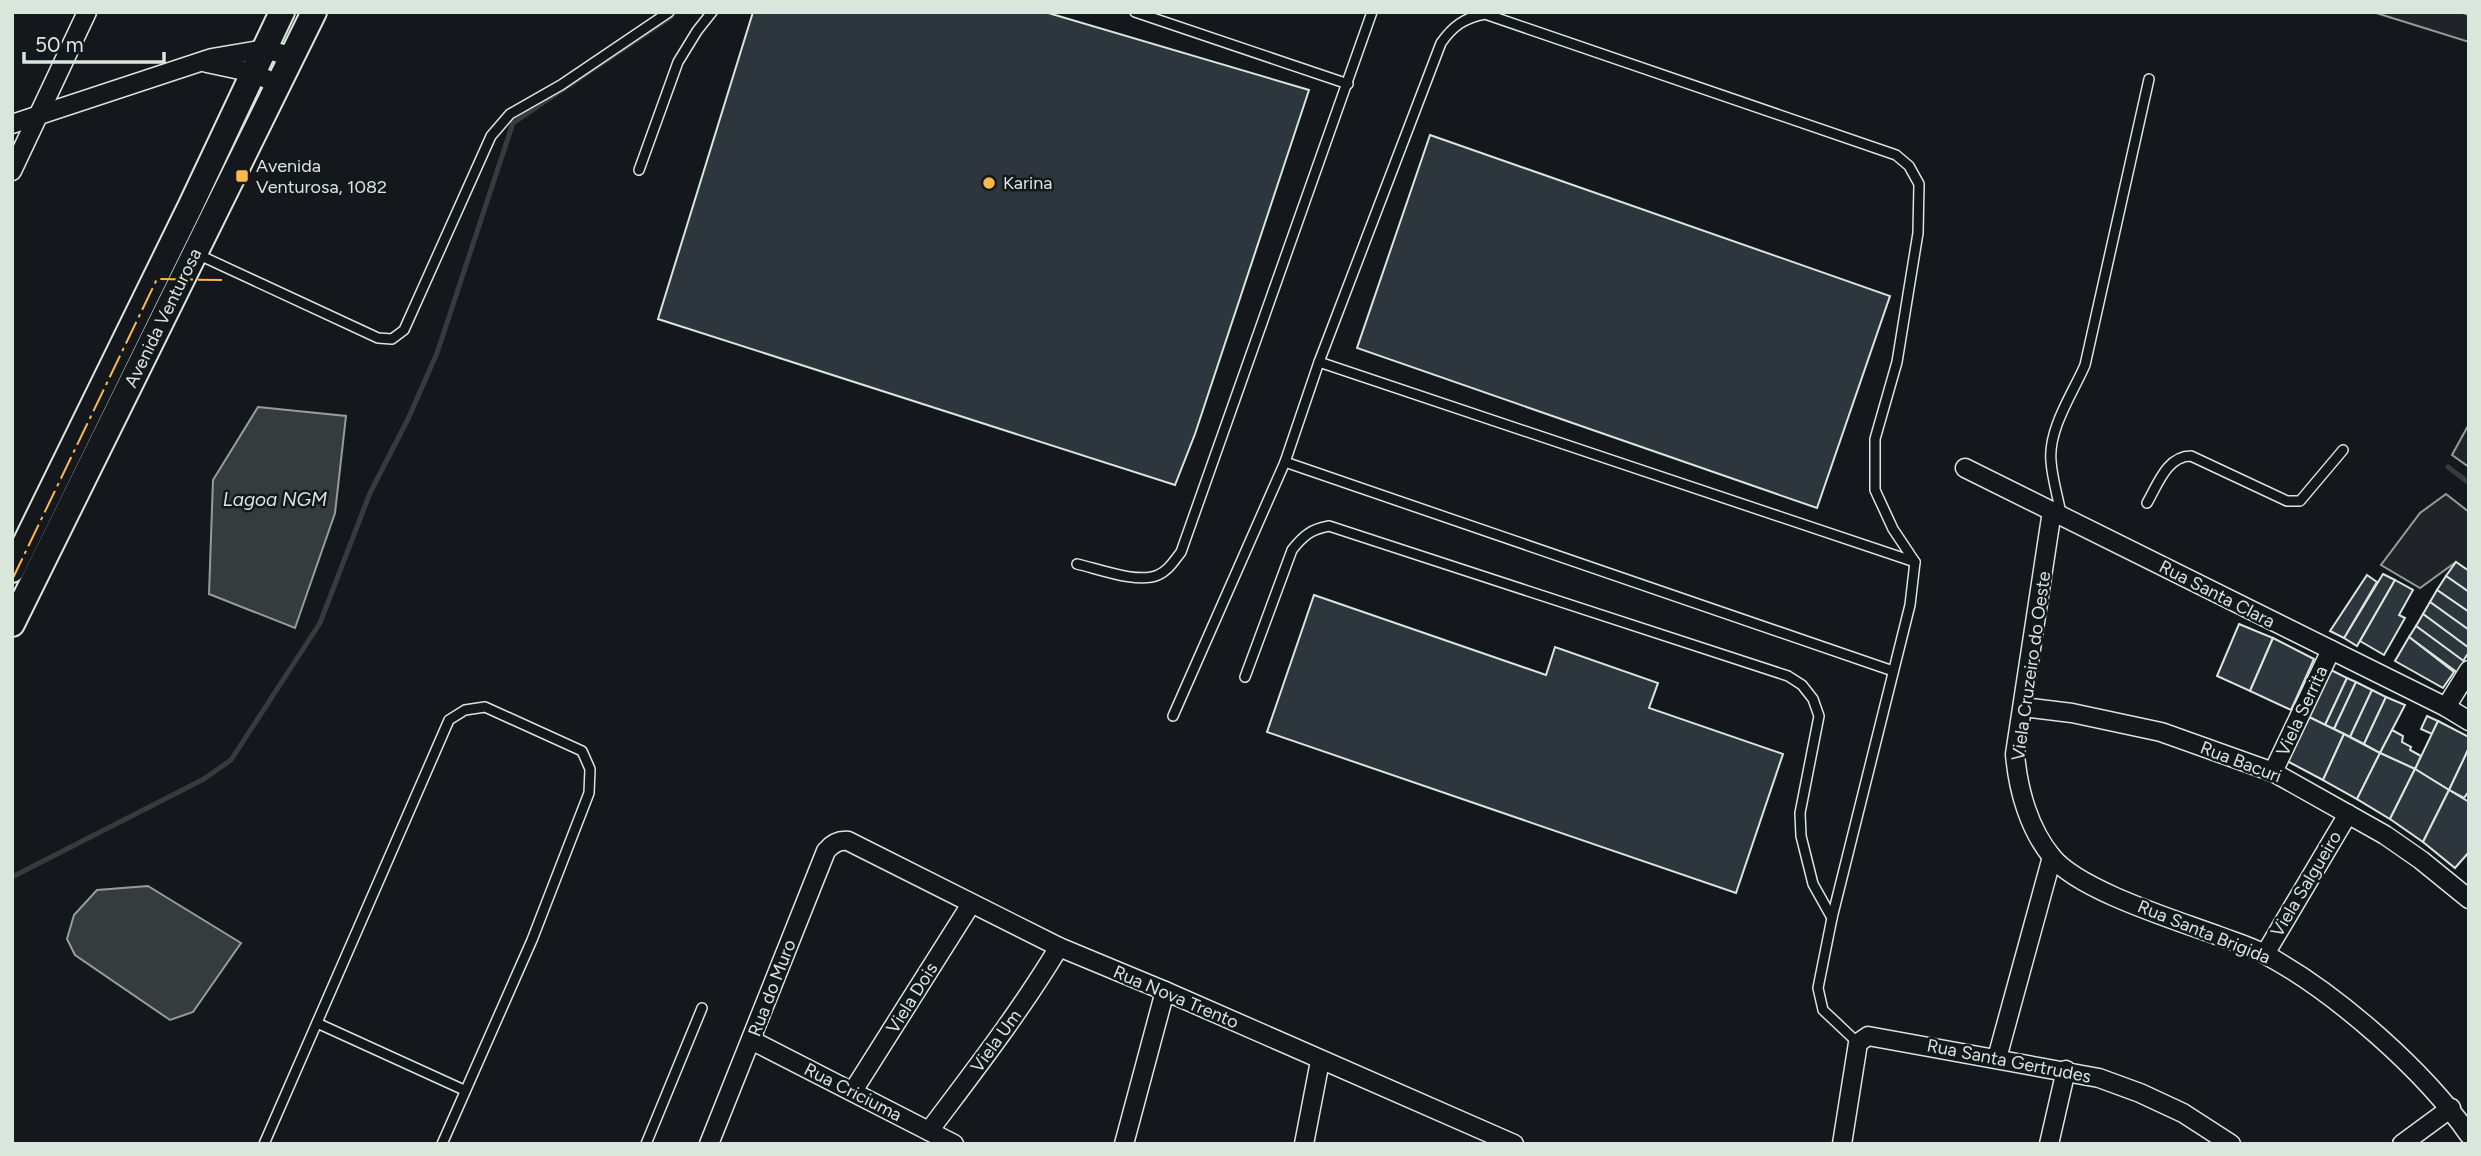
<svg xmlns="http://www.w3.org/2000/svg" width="2481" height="1156" font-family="Figtree,sans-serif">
	<rect width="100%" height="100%" fill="#14181c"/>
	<g fill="#202428" stroke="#939e99" stroke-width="2">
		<polygon points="2373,12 2460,12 2469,15 2469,42"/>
		<polygon points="2469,424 2469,467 2452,455"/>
		<polygon points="2446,494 2469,512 2469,571 2456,562 2420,588 2381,565 2420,513"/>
	</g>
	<g fill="#363b3e" stroke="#939e99" stroke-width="2">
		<polygon points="258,407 346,416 335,513 295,628 209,594 213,480"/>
		<polygon points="148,886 241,943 193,1012 170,1020 75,955 67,939 74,915 97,890"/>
	</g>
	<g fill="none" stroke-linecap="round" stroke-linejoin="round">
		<g stroke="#363b3e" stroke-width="5">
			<polyline points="2448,467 2469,483"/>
			<polyline points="12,877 204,779 231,760 320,623 370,493 408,419 437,353 513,123 671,17"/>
		</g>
	</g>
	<g fill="#2c363c" stroke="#d8e6dc" stroke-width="2">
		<polygon points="753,12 1045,12 1309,90 1195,434 1175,485 658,319"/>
		<polygon points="1430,135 1890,296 1817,508 1357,348"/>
		<polygon points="2456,562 2469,571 2469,592 2446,576"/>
		<polygon points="2383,574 2395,580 2357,646 2344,638"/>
		<polygon points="2367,575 2377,582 2344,638 2330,631"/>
		<polygon points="2446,576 2469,592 2469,612 2437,590"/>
		<polygon points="2395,580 2413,590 2399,615 2405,618 2384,655 2360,641"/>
		<polygon points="2437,590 2469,612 2469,630 2430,602"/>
		<polygon points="1314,595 1546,675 1555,647 1658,683 1649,708 1783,754 1736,893 1267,732"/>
		<polygon points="2430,602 2469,630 2469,648 2423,614"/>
		<polygon points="2423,614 2469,648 2469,652 2463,661 2416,626"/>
		<polygon points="2239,624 2273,638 2250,691 2217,676"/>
		<polygon points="2416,626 2465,662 2458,673 2409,637"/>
		<polygon points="2409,637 2454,672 2443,688 2395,661"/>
		<polygon points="2273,638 2314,659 2291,710 2250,691"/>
		<polygon points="2329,669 2347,678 2325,725 2307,716"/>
		<polygon points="2347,678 2356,682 2334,729 2325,725"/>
		<polygon points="2356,682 2372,690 2350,737 2334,729"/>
		<polygon points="2372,690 2386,697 2364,744 2350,737"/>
		<polygon points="2386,697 2405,705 2380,753 2364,744"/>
		<polygon points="2307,716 2344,734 2323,780 2287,761"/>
		<polygon points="2427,716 2438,721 2432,734 2421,729"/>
		<polygon points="2438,721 2469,737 2469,748 2449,790 2415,769"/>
		<polygon points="2392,730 2403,736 2402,742 2411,747 2410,750 2421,756 2415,769 2380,753"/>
		<polygon points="2344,734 2380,753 2357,799 2323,780"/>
		<polygon points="2469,748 2469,791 2464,798 2449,790"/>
		<polygon points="2380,753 2415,769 2390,819 2357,799"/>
		<polygon points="2415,769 2449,790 2423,842 2390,819"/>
		<polygon points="2449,790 2469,802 2469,852 2455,868 2423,842"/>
	</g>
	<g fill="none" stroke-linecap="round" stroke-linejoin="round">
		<g stroke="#d8e6dc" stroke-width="12">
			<g id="lane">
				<polyline points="1135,12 1348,84"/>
				<polyline points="639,170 678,62 697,31 712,12"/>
				<polyline points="197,254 378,338 392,339 404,330 491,136 510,114 561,85 669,12"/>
				<polyline points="1319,362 1915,562"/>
				<polyline points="1285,462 1893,671"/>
				<path d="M2147 503C2158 484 2167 456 2191 456L2287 501H2300L2343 450"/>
				<path d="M2061 514C2058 497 2052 478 2051 461 2048 429 2073 393 2085 365L2149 79"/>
				<path d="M1077 564C1099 569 1138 584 1158 575 1168 571 1174 561 1181 552L1372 12"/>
				<path d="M1245 677 1292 550C1303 536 1311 529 1329 526L1788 676 1802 685 1813 699 1819 716 1800 813 1801 836 1813 884 1832 918"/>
				<path d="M1173 716 1285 462 1319 362 1441 43C1453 26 1464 18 1485 14L1896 155 1909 166 1919 184 1918 233 1897 362 1875 439V490L1893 529 1915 562 1910 605 1832 918 1818 988 1823 1010 1858 1043"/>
				<polyline points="317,1023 464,1090"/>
				<polyline points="264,1144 449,720 465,710 485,707 582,751 590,769 589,793 532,940 442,1144"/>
				<polyline points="646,1144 702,1008"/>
			</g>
		</g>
		<g stroke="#d8e6dc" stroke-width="21">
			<g id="street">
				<polyline points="207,63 254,73 279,85"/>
				<polyline points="12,124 212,58 265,49 293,57"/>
				<polyline points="12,171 87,12"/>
				<polyline points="1965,468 2446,707 2469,721"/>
				<path d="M2052 511 2015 754C2018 790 2029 829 2052 857 2080 891 2176 920 2219 936 2235 942 2253 947 2268 956 2337 994 2424 1070 2469 1135"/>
				<polyline points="2023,707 2072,713 2161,732 2273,772 2385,835 2421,860 2469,899"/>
				<polyline points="2446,707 2469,670"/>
				<polyline points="2273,772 2331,650"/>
				<polyline points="2265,954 2348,814"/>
				<polyline points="751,1040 954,1144"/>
				<polyline points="1997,1058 2052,857"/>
				<polyline points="853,1091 971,904"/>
				<path d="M929 1131C974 1071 1020 1012 1059 947"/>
				<path d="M709 1144 826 851C832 844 838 840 848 841L1059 947 1165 991 1514 1144"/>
				<polyline points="1124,1144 1165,991"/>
				<polyline points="1304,1144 1320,1061"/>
				<polyline points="1842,1144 1858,1043 1868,1036 2099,1078 2140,1093 2183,1113 2231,1144"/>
				<polyline points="2049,1144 2066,1070"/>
				<polyline points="2402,1144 2451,1108"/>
			</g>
		</g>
		<g stroke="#d8e6dc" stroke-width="28">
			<g id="secondary">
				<polyline points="12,570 191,205 282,12"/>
				<polyline points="12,624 314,12"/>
			</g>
		</g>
		<use href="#lane" stroke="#14181c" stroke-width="9"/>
		<use href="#street" stroke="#14181c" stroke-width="18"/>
		<use href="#secondary" stroke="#14181c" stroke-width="24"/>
		<polyline stroke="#ffb74d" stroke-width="2" stroke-dasharray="24 5 3.5 5" stroke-linecap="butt" points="12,580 157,279 222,280"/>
	</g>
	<g fill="#ffb74d" stroke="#14181c" stroke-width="2.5">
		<rect x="235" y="169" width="14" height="14" rx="3.5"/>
		<circle cx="989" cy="183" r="7"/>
	</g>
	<g text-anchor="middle" stroke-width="5" stroke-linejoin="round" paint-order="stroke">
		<g font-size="18" fill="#d8e6dc" stroke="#14181c" text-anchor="start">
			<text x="256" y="172">Avenida<tspan x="256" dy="21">Venturosa, 1082</tspan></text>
			<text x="1003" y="189">Karina</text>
		</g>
		<g font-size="18" fill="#d8e6dc" stroke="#14181c">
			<text transform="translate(163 318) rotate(-64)" y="6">Avenida Venturosa</text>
			<text transform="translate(2217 594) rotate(27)" y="6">Rua Santa Clara</text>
			<text transform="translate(2031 666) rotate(-82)" y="6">Viela Cruzeiro do Oeste</text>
			<text transform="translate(2302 711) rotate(-65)" y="6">Viela Serrita</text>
			<text transform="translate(2241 762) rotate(21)" y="6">Rua Bacuri</text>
			<text transform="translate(2306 884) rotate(-59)" y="6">Viela Salgueiro</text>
			<text transform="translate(2204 932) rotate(22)" y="6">Rua Santa Brigida</text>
			<text transform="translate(772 988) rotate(-69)" y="6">Rua do Muro</text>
			<text transform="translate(1176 997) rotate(23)" y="6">Rua Nova Trento</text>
			<text transform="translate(912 998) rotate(-58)" y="6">Viela Dois</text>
			<text transform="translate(996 1041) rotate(-54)" y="6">Viela Um</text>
			<text transform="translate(2009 1061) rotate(11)" y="6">Rua Santa Gertrudes</text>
			<text transform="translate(853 1092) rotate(27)" y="6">Rua Criciuma</text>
		</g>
		<g font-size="19" font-style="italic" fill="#d8e6dc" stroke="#14181c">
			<text x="275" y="506">Lagoa NGM</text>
		</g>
	</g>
	<rect width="2481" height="1156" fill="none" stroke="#d8e6dc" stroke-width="28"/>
	<path d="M24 52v10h140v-10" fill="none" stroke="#d8e6dc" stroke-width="3.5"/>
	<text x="35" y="52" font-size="21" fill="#d8e6dc" stroke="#14181c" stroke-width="5" paint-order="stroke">50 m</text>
</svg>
